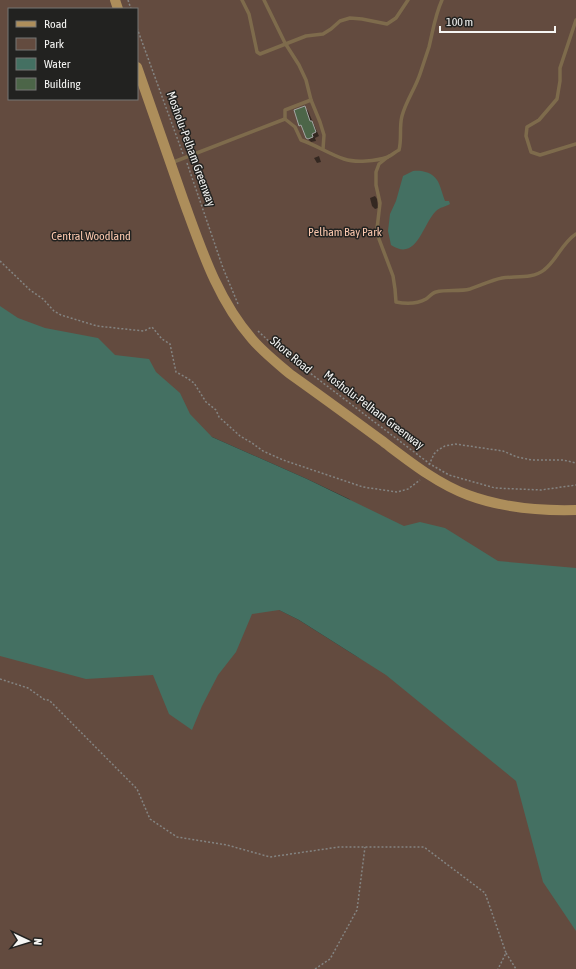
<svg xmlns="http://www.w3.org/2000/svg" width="576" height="969" font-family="'Asap Condensed',sans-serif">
	<rect width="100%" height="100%" fill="#2c2c29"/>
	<g fill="#634b3f" fill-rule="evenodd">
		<path d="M0 0H576V610L398 546 349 499 307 479 212 437 0 357ZM9 9H137V99H9Z"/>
		<polygon points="0,540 214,577 299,620 356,656 469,716 576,824 576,969 0,969"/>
	</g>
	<g fill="#447062">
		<path d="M413 171C421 170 432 172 437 180 440 184 443 196 445 201H449L450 204C445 207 440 207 436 211 422 225 417 262 391 245L388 231 390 214 396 201 403 176Z"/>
		<polygon points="0,306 18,318 45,328 98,338 115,355 149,359 156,372 180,393 190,414 212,437 307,479 404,526 420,522 445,528 498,561 576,568 576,931 543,882 516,781 386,675 299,620 279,610 252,614 236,652 218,675 202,706 192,730 169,714 153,675 86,679 0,656"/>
	</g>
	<g fill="#0007">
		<polygon points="304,107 308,111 319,136 315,138 316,141 311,142 307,138 304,129 300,125"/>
		<polygon points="319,156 321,162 317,163 314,158"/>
		<polygon points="375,196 377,199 378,208 375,209 372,206 370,198"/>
	</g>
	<polygon fill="#4c6548" stroke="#a4a6a4" points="305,106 310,121 312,121 316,132 312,134 313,137 308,139 306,138 301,125 299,126 294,110"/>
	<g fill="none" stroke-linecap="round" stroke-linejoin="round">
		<g stroke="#848482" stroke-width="1.5" stroke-dasharray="2 2" stroke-linecap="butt">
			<polyline points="128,0 131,9"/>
			<polyline points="137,28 183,154"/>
			<polyline points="187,163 223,268 238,304"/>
			<polyline points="0,261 30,290 43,299 54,311 61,315 97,326 134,330 144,331 152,327 162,339 170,344 176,372 187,378 194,383 206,402 216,410 219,417 240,436 252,443 263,451 283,460 363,487 397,492 408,489 420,480"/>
			<polyline points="258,331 273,345 430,464 449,475 495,488 541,490 576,485"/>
			<polyline points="429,465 434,454 438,450 445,446 455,444 503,451 517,457 532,460 563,460 576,463"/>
			<polyline points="0,679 28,688 45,700 49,700 137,789 150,819 177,837 227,845 270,857 339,847 424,847 485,893 506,953 498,969"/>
			<polyline points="506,953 516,969"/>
			<polyline points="315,969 330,959 357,910 365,847"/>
		</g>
		<g stroke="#7e6b4c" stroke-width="3.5">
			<polyline points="242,0 249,14 256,47 257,52 260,54 306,36 323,34 331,29 340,21 350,18 362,19 387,24 396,18 408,0"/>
			<polyline points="264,0 285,43 299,65 306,80 311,100 320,122 324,135 323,149"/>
			<polyline points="576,20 560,68 560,81 557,99 539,120 527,127 526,136 531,152 540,155 576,144"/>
			<path d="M311 100 285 110V119L295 127 301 140C316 145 329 154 344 159 356 163 376 161 388 157 392 155 395 152 399 150 402 139 399 127 402 116 406 101 415 89 420 74 423 65 426 56 429 47 433 31 435 15 442 0"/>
			<path d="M389 156 379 164 376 172V185L380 203 377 229 379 239 393 276 395 289 396 302C406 304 417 304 426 299 429 297 432 293 436 292 447 289 459 292 470 289 480 286 491 280 502 278 515 276 533 279 544 270 557 260 562 243 576 234"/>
			<polyline points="171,163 285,119"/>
		</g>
		<g stroke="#ad8e5b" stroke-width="10">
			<polyline points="115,0 118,9"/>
			<path d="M137 67C152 111 168 155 183 199 201 248 217 299 252 339 263 352 277 363 290 374 321 396 351 418 381 440 409 461 436 483 468 495 503 508 540 511 576 510"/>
		</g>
	</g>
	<g text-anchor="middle" stroke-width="3" stroke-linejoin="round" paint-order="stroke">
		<g font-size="12" fill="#f5f5f3" stroke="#222220">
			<text transform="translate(191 149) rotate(70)" y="4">Mosholu-Pelham Greenway</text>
			<text transform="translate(291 355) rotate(40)" y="4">Shore Road</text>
			<text transform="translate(374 410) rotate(37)" y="4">Mosholu-Pelham Greenway</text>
		</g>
		<g font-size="12" fill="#fcc9af" stroke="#222220">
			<text x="345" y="236">Pelham Bay Park</text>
			<text x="91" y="240">Central Woodland</text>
		</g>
	</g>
	<rect x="8" y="8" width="130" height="92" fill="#222220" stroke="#767674"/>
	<rect x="16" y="21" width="20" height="6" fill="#ad8e5b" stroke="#767674"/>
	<text x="44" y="28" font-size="12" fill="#f5f5f3">Road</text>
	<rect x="16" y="38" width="20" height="12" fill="#634b3f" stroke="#767674"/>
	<text x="44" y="48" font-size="12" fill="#f5f5f3">Park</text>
	<rect x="16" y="58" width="20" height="12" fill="#447062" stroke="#767674"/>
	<text x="44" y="68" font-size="12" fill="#f5f5f3">Water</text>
	<rect x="16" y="78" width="20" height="12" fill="#4c6548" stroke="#767674"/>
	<text x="44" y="88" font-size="12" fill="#f5f5f3">Building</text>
	<g transform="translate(28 941) rotate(94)" stroke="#222220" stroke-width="3" paint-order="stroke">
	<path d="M0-3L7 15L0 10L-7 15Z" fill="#f5f5f3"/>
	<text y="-6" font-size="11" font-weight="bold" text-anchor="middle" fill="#f5f5f3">N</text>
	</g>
	<path d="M440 26v6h115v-6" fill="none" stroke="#f5f5f3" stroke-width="2"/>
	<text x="446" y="26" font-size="12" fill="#f5f5f3" stroke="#222220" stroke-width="3" paint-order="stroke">100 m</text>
</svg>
